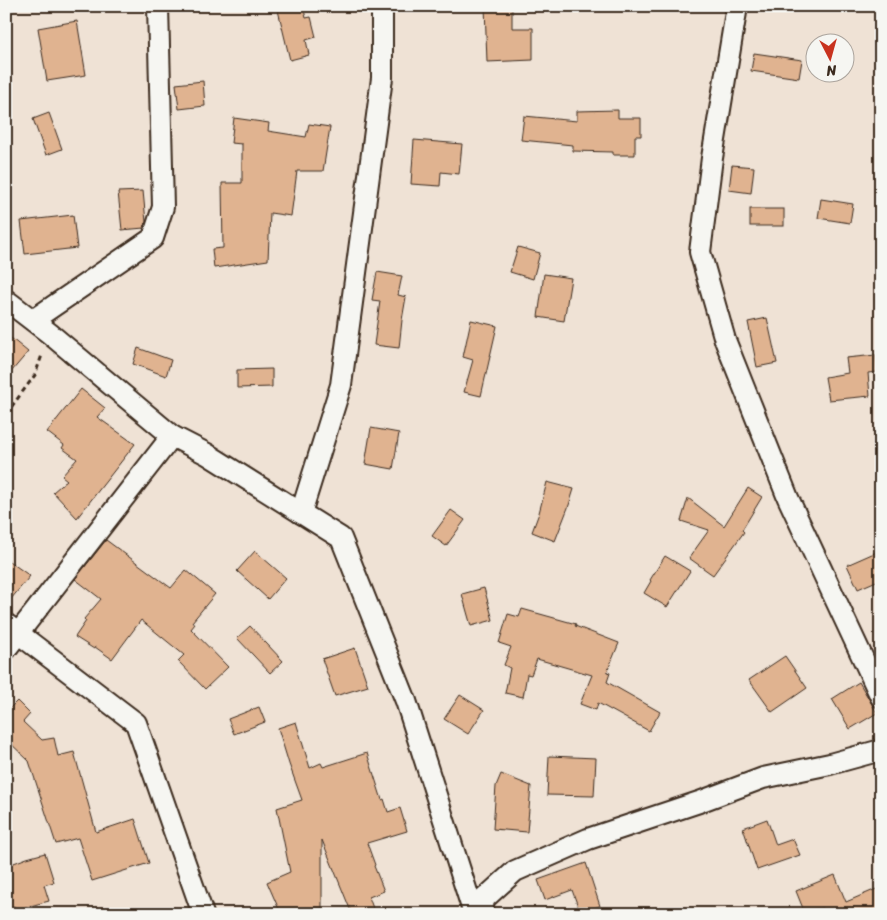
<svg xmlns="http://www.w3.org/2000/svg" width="887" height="920" font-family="Sriracha,sans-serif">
	<rect width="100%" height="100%" fill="#efe2d5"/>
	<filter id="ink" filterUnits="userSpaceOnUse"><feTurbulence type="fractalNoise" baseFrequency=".02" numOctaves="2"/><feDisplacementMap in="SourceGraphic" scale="10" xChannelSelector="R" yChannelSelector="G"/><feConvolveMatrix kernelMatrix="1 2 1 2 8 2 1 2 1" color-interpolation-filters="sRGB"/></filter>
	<g filter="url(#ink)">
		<g fill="#e0b390" stroke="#3b2a1e">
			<polygon points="277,6 303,6 306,18 311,17 316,37 306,40 309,55 290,60"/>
			<polygon points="485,6 512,6 512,28 533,28 533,60 487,62"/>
			<polygon points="77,21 86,75 47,81 38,28"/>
			<polygon points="754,53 802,60 799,78 751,71"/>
			<polygon points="203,81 205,106 179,109 176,84"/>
			<polygon points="618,110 618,118 641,118 641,136 635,136 635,155 613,155 613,152 573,151 573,145 521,140 524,116 577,121 577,111"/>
			<polygon points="49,113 62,149 46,155 33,119"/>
			<polygon points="234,118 269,123 268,131 306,137 309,124 330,127 323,171 297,171 291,216 270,213 268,260 214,268 212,249 223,248 222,183 242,183 242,144 231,143"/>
			<polygon points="414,140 462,144 459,174 441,172 440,186 411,184"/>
			<polygon points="732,165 754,167 751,193 729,190"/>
			<polygon points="143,191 146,222 144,228 122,230 118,192"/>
			<polygon points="821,199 853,204 850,223 818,218"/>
			<rect x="750" y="209" width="34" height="17"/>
			<polygon points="73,215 77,248 25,254 21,221"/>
			<polygon points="518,247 540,253 533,279 510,272"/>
			<polygon points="377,272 402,276 398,295 406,297 402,320 399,348 374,345 380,301 372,300"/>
			<polygon points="544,274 571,278 564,321 538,317"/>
			<polygon points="767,318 777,363 757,367 748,322"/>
			<polygon points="471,320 497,326 481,396 464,392 473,360 463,357"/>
			<polygon points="6,334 28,352 6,378"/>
			<polygon points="138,348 171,360 166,376 133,364"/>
			<polygon points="876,355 877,372 868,373 870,396 829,400 825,377 848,373 846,358"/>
			<polygon points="272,369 272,387 237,388 237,370"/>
			<polygon points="81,389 105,408 97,417 135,444 77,518 53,492 67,480 62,476 77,459 62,448 64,445 47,432"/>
			<polygon points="371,428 399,433 393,469 365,464"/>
			<polygon points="547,482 574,489 569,505 555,541 532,532 539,513"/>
			<polygon points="748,488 762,497 742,530 744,532 713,575 689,558 709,530 681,521 688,498 724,526"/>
			<polygon points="451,510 465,520 446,546 432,536"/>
			<polygon points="106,540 171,588 186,570 215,594 192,622 195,624 191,629 228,667 205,689 178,661 184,655 141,620 112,659 95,647 94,649 75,637 86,621 84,619 101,599 75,579"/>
			<polygon points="881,550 881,579 858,589 847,565"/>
			<polygon points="255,551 286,578 268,599 237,571"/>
			<polygon points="665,556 690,571 667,607 644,593 651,581 650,580"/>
			<polygon points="6,559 30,576 6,605"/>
			<polygon points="484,588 493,620 471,626 462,594"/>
			<polygon points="522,609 576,624 575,626 619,643 607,672 610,673 607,682 660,712 649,731 598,703 596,710 580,704 592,675 537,659 531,675 527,674 523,697 505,693 510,668 504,665 511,647 499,643 508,614 519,617"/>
			<polygon points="250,626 283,661 270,673 237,638"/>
			<polygon points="355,648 368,686 335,696 322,659"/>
			<polygon points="785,656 807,688 772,712 749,680"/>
			<polygon points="859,682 877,713 850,729 832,699"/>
			<polygon points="460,695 484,710 468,734 444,719"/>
			<polygon points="17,701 30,714 23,722 42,740 54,738 58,756 74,752 96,832 135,819 149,863 92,881 78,838 56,844 29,761 6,739 6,706 9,709"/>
			<polygon points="259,707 265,722 234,734 228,719"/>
			<polygon points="296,722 310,768 321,763 323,767 367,753 382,800 384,799 388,812 400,808 407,831 367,843 375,865 374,866 384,891 369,897 375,914 352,914 322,840 322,908 305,908 307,914 281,914 267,882 290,872 277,808 302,800 289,764 278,728"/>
			<polygon points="549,756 596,758 594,796 547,795"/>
			<polygon points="501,774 531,786 527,832 493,829 496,786"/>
			<polygon points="767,819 776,845 793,839 800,855 757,870 743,828"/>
			<polygon points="45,853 54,882 44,885 49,901 15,910 14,906 6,909 6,866 27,858"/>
			<polygon points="586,863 600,906 580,912 572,890 545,900 538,880"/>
			<polygon points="835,875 846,902 881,887 881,914 819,914 823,912 822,908 804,911 796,891"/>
		</g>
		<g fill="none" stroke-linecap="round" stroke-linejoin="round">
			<g stroke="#3b2a1e" stroke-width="24">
				<g id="street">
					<polyline points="737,6 712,158 700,252 725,340 788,498 881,697"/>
					<polyline points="6,300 49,333 172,436 207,454 341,538 406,701 474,914"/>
					<polyline points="33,320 153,238 163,207 158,6"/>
					<polyline points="301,513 341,385 382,78 382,6"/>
					<polyline points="6,624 136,723 203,914"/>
					<polyline points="6,649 172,436"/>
					<polyline points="482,914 484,899 515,871 588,839 699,802 763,778 830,764 881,750"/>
				</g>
			</g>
			<polyline stroke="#3b2a1e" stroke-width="3" stroke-dasharray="5 4" stroke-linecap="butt" points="6,414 35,375 42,355"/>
			<use href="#street" stroke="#f6f6f2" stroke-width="20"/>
		</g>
	</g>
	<rect width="887" height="920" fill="none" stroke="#f6f6f2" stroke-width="25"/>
	<rect x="12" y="12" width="862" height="895" fill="none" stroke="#3b2a1e" stroke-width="2" filter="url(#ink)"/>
	<g transform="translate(830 58) rotate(174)"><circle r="24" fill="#f6f6f2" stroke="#aba49d"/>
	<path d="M0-4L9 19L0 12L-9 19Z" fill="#c8321e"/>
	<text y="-8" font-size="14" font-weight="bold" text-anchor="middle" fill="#3b2a1e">N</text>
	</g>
</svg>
